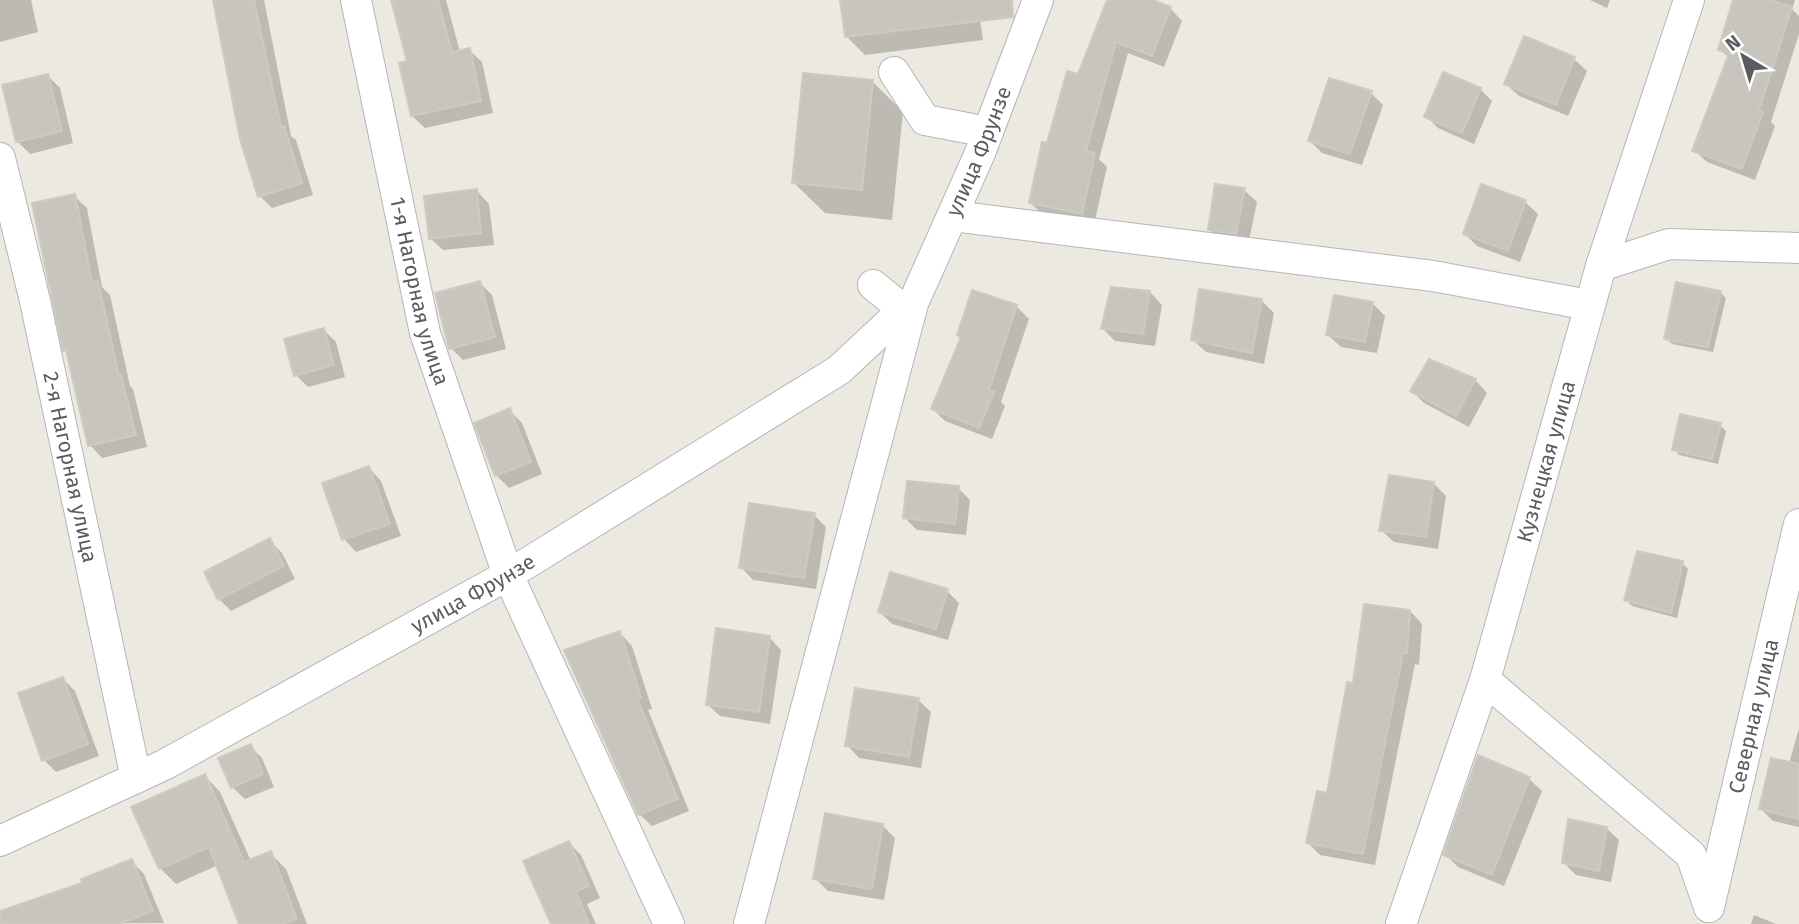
<svg xmlns="http://www.w3.org/2000/svg" width="1799" height="924" font-family="'Fira Sans',sans-serif">
	<rect width="100%" height="100%" fill="#ebe9e0"/>
	<g fill="#0003">
		<polygon points="0,0 31,0 38,32 0,42"/>
		<polygon points="214,0 264,0 291,136 296,140 313,195 272,208 260,196"/>
		<polygon points="393,0 446,0 460,52 469,50 482,62 493,113 425,128 412,116 409,63"/>
		<polygon points="842,0 977,0 983,40 865,55 847,37"/>
		<polygon points="1109,0 1148,0 1170,8 1182,21 1164,67 1128,53 1099,159 1107,167 1094,225 1043,215 1031,203 1048,145 1079,76"/>
		<polygon points="1590,0 1610,0 1607,8"/>
		<polygon points="1735,0 1795,0 1792,9 1799,16 1799,34 1771,122 1775,126 1755,180 1707,162 1694,150 1729,58 1720,49"/>
		<polygon points="1525,38 1574,59 1587,71 1568,116 1519,96 1506,84"/>
		<polygon points="47,75 60,88 73,143 30,154 17,141"/>
		<polygon points="872,81 903,112 892,220 825,213 794,183"/>
		<polygon points="1480,89 1492,101 1474,144 1438,128 1426,116"/>
		<polygon points="1371,93 1383,105 1362,165 1322,153 1310,141"/>
		<polygon points="1244,190 1257,202 1248,245 1222,242 1210,230"/>
		<polygon points="477,191 489,204 494,245 443,250 430,238"/>
		<polygon points="74,196 87,208 102,287 110,295 130,386 133,389 147,447 102,458 90,445 68,353 65,350"/>
		<polygon points="1525,202 1538,214 1520,262 1477,246 1465,234"/>
		<polygon points="480,283 492,295 506,349 463,360 451,348"/>
		<polygon points="1150,292 1162,305 1155,346 1115,341 1103,329"/>
		<polygon points="1720,292 1726,298 1713,352 1672,344 1666,338"/>
		<polygon points="1262,301 1274,313 1264,364 1206,352 1193,340"/>
		<polygon points="1372,303 1385,316 1377,353 1341,347 1328,335"/>
		<polygon points="1016,306 1029,319 1001,402 1005,406 992,439 945,421 933,409 962,338 959,335"/>
		<polygon points="324,330 336,342 345,377 308,387 296,375"/>
		<polygon points="1475,380 1487,393 1469,427 1424,403 1412,391"/>
		<polygon points="509,410 522,423 542,474 509,488 496,475"/>
		<polygon points="1720,425 1726,431 1718,464 1679,455 1674,449"/>
		<polygon points="369,468 381,481 401,536 356,552 344,539 324,485"/>
		<polygon points="1433,483 1446,496 1438,549 1394,542 1381,530"/>
		<polygon points="958,488 970,500 966,535 917,530 905,518"/>
		<polygon points="814,515 826,527 816,589 753,580 741,567"/>
		<polygon points="269,540 282,553 295,579 231,611 219,599"/>
		<polygon points="1682,563 1688,569 1677,618 1632,606 1626,600"/>
		<polygon points="947,591 959,603 948,640 892,624 880,612"/>
		<polygon points="1410,611 1422,624 1419,665 1415,664 1375,865 1320,855 1308,843 1329,795 1354,685"/>
		<polygon points="620,633 632,646 652,709 648,710 689,811 652,826 639,814"/>
		<polygon points="769,637 781,650 770,724 720,716 707,704"/>
		<polygon points="63,679 75,691 99,756 56,772 44,760"/>
		<polygon points="918,700 931,712 921,768 859,758 847,745"/>
		<polygon points="1799,728 1799,827 1773,821 1761,809 1789,764"/>
		<polygon points="250,746 262,758 274,787 245,799 232,787"/>
		<polygon points="205,776 220,792 251,861 270,853 286,869 307,924 241,924 218,865 176,884 160,868"/>
		<polygon points="1529,779 1542,791 1504,886 1458,867 1445,854"/>
		<polygon points="882,825 895,838 884,900 828,891 815,878"/>
		<polygon points="1606,828 1619,840 1611,882 1576,875 1564,863"/>
		<polygon points="569,843 581,855 600,898 587,904 596,924 553,924"/>
		<polygon points="131,861 144,874 164,923 0,924"/>
		<polygon points="1754,915 1776,924 1751,924"/>
	</g>
	<g fill="#c8c5bf" stroke="#cfcabf" stroke-width="2">
		<polygon points="213,0 254,0 281,127 284,126 302,183 258,197 240,139"/>
		<polygon points="391,0 438,0 452,52 470,48 481,101 411,116 399,63 407,61"/>
		<polygon points="840,0 1012,0 1013,17 845,37"/>
		<polygon points="1107,0 1153,0 1171,7 1152,56 1116,42 1086,151 1095,153 1082,214 1029,203 1042,142 1047,143 1067,71 1078,74"/>
		<polygon points="1733,0 1770,0 1792,7 1759,110 1763,112 1742,169 1692,151 1729,53 1718,50"/>
		<polygon points="1524,36 1575,57 1556,105 1504,84"/>
		<polygon points="1443,72 1481,88 1462,133 1424,117"/>
		<polygon points="803,73 873,80 862,190 792,183"/>
		<polygon points="48,74 62,131 16,142 2,85"/>
		<polygon points="1329,78 1372,91 1350,154 1308,141"/>
		<polygon points="1215,184 1245,188 1236,234 1208,230"/>
		<polygon points="1481,184 1526,200 1508,251 1463,234"/>
		<polygon points="477,189 481,233 429,239 424,196"/>
		<polygon points="75,194 92,282 98,281 119,376 121,375 136,435 88,446 66,350 63,351 32,203"/>
		<polygon points="480,281 495,337 449,349 435,293"/>
		<polygon points="1676,282 1721,291 1708,347 1664,339"/>
		<polygon points="1111,287 1150,291 1143,334 1101,329"/>
		<polygon points="1199,289 1262,299 1252,353 1191,340"/>
		<polygon points="972,290 1017,305 989,390 994,392 979,428 931,409 961,337 957,335"/>
		<polygon points="1334,295 1373,302 1365,342 1326,335"/>
		<polygon points="324,328 334,365 294,376 284,339"/>
		<polygon points="1429,359 1476,379 1456,416 1410,391"/>
		<polygon points="510,408 531,462 495,476 474,423"/>
		<polygon points="1680,414 1721,423 1712,459 1672,450"/>
		<polygon points="369,466 390,524 342,540 322,483"/>
		<polygon points="1389,475 1434,482 1426,537 1379,531"/>
		<polygon points="907,481 959,486 955,524 903,518"/>
		<polygon points="749,503 815,513 804,578 739,568"/>
		<polygon points="270,538 284,566 218,600 204,572"/>
		<polygon points="1637,551 1683,561 1671,613 1624,600"/>
		<polygon points="890,572 948,589 936,629 878,612"/>
		<polygon points="1364,604 1410,610 1407,653 1403,653 1363,854 1306,843 1317,791 1327,793 1347,682 1353,683"/>
		<polygon points="716,628 770,636 759,712 706,705"/>
		<polygon points="620,631 641,697 637,698 678,799 638,815 564,650"/>
		<polygon points="63,677 88,744 42,761 18,693"/>
		<polygon points="855,688 919,698 909,757 845,746"/>
		<polygon points="251,744 263,774 231,788 218,758"/>
		<polygon points="1478,755 1530,777 1492,875 1443,855"/>
		<polygon points="1771,758 1799,764 1799,819 1759,809"/>
		<polygon points="205,774 244,862 271,851 297,919 283,924 239,924 209,847 159,869 131,807"/>
		<polygon points="825,813 883,824 872,889 813,879"/>
		<polygon points="1568,819 1607,827 1599,871 1562,863"/>
		<polygon points="569,841 589,886 576,891 589,924 551,924 523,861"/>
		<polygon points="132,859 153,911 119,924 0,924 0,911 82,883 81,879"/>
	</g>
	<g fill="none" stroke-linecap="round" stroke-linejoin="round">
		<g stroke="#b3b6ba" stroke-width="32">
			<g id="street">
				<path id="s1" d="M356 0 425 333 508 575 669 924"/>
				<polyline points="894,72 925,120 988,132"/>
				<path id="s2" d="M0 158 35 301 136 778"/>
				<polyline points="953,216 1433,276 1589,305"/>
				<polyline points="1601,266 1669,244 1799,248"/>
				<polyline points="873,285 904,310"/>
				<polyline points="1485,680 1691,855 1709,907"/>
				<path id="s3" d="M0 841 164 765 508 575 839 370 915 299 980 153 1038 0"/>
				<path id="s4" d="M1709 907 1799 524"/>
				<polyline points="749,924 914,300"/>
				<path id="s5" d="M1401 924 1485 680 1601 266 1689 0"/>
			</g>
		</g>
		<use href="#street" stroke="#fff" stroke-width="30"/>
	</g>
	<g text-anchor="middle" stroke-width="5" stroke-linejoin="round" paint-order="stroke">
		<g font-size="21" fill="#595c60" stroke="#fff">
			<text dy="7" stroke="none"><textPath href="#s3" startOffset="1228">улица Фрунзе</textPath></text>
			<text dy="7" stroke="none"><textPath href="#s1" startOffset="298">1-я Нагорная улица</textPath></text>
			<text dy="7" stroke="none"><textPath href="#s5" startOffset="485">Кузнецкая улица</textPath></text>
			<text dy="7" stroke="none"><textPath href="#s2" startOffset="317">2-я Нагорная улица</textPath></text>
			<text dy="7" stroke="none"><textPath href="#s3" startOffset="534">улица Фрунзе</textPath></text>
			<text dy="7" stroke="none"><textPath href="#s4" startOffset="196">Северная улица</textPath></text>
		</g>
	</g>
	<g transform="translate(1743 56) rotate(322)" stroke="#ffffff" stroke-width="5" paint-order="stroke">
	<path d="M0-5L12 26L0 18L-12 26Z" fill="#595c60"/>
	<text y="-10" font-size="19" font-weight="bold" text-anchor="middle" fill="#595c60">N</text>
	</g>
</svg>
